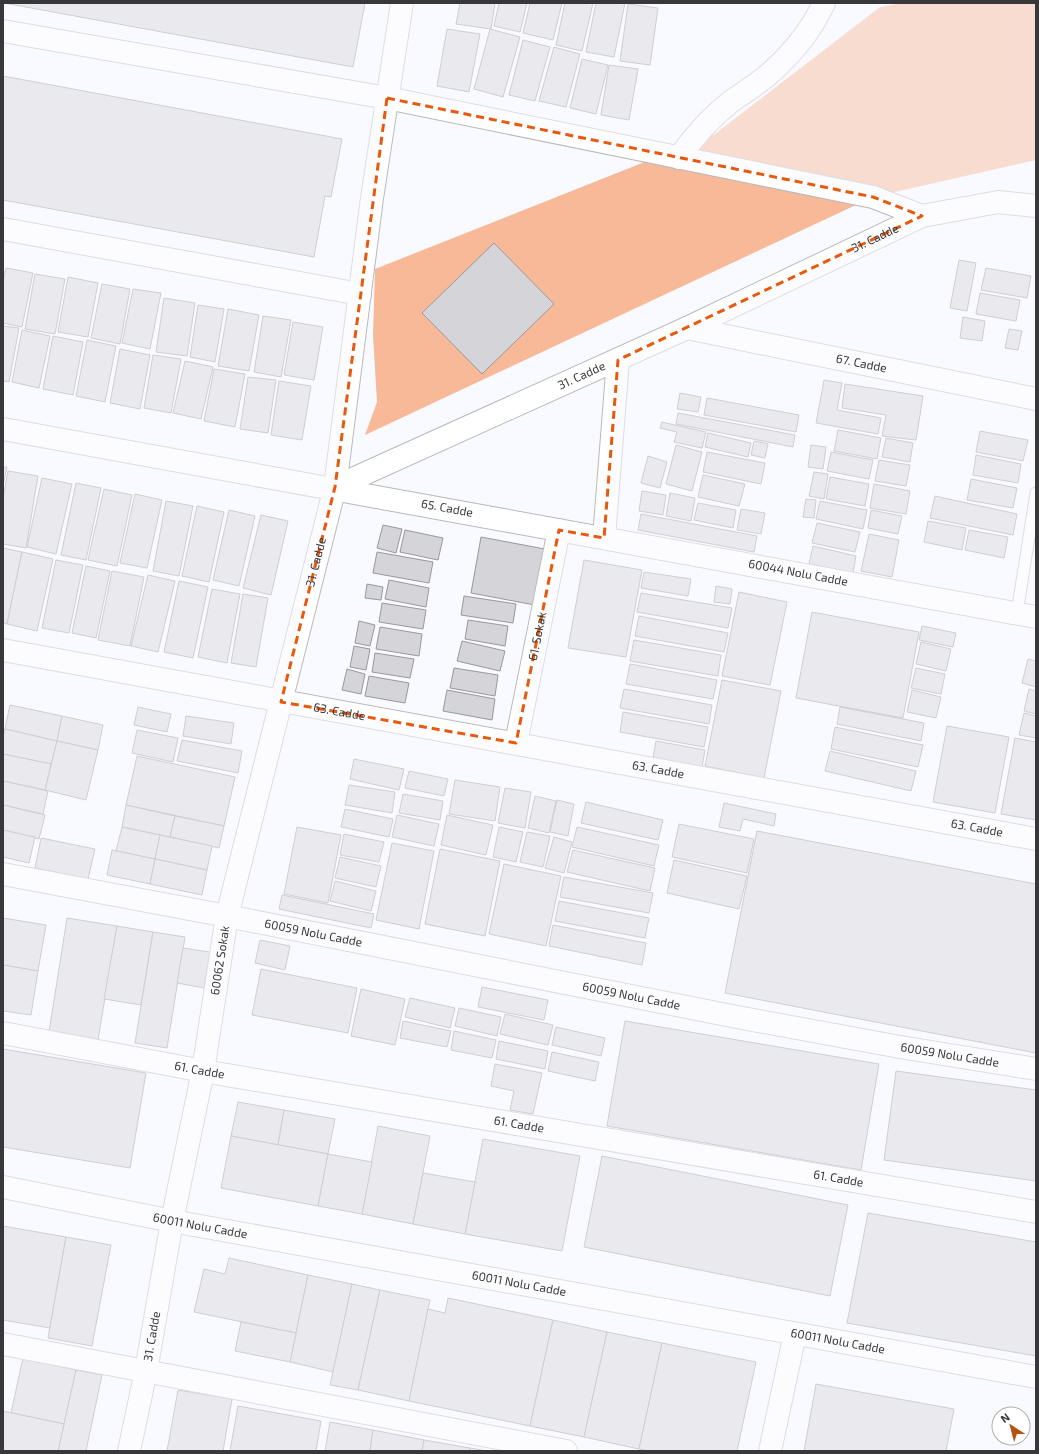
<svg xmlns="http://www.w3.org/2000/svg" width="1039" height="1454" font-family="'Exo 2',sans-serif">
	<rect width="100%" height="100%" fill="#f9faff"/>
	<polygon fill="#f8b998" points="902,3 1036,3 1036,160 873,197 365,435 377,402 373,335 375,269 715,134 880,7"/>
	<g fill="#d4d4d9" stroke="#98989d">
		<polygon points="4,3 365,3 353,67"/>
		<polygon points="460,3 495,3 491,29 456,24"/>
		<polygon points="499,3 527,3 520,32 494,26"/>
		<polygon points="530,3 562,3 553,40 523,33"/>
		<polygon points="565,3 593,3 582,51 556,45"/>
		<polygon points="596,3 625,3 614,57 586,52"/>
		<polygon points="628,4 658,8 650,65 620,61"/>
		<polygon points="447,29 480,34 469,92 437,86"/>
		<polygon points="490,29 520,37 503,97 474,89"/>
		<polygon points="523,40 550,47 535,101 509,95"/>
		<polygon points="554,47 580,54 566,107 539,101"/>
		<polygon points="582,59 608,65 596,114 570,108"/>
		<polygon points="609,65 638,69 629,120 601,115"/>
		<polygon points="3,76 342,139 331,197 325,196 314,257 3,200"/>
		<polygon points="494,243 554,304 482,374 422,313"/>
		<polygon points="959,260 976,263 967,311 950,308"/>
		<polygon points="6,268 33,273 22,327 3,323 3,281"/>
		<polygon points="986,268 1031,276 1027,298 981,290"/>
		<polygon points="35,274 65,279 55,334 25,329"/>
		<polygon points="68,277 98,283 88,337 58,332"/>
		<polygon points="102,284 130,289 120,344 91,338"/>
		<polygon points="133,289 161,293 150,349 122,343"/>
		<polygon points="980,293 1020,300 1016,321 976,314"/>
		<polygon points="164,298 195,303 187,356 156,352"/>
		<polygon points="198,305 224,309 215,362 190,357"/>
		<polygon points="228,309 259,315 249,371 218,366"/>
		<polygon points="263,316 291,320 281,377 254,372"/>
		<polygon points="963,317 985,321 982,341 960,338"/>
		<polygon points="293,322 323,327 314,380 284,375"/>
		<polygon points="3,326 19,328 9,382 3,381"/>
		<polygon points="1009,329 1022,331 1018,350 1005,348"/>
		<polygon points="22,330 50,336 39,388 12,382"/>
		<polygon points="53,336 83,342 73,395 43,389"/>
		<polygon points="87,340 116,346 105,402 76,396"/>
		<polygon points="120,349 150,355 140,409 110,403"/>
		<polygon points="153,355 181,359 171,413 144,408"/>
		<polygon points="185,361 213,367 201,419 173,413"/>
		<polygon points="214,369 245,374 235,427 204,421"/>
		<polygon points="248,377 276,380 268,433 240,429"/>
		<polygon points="824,380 842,383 837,410 881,418 878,434 816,423"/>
		<polygon points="279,381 311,386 302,440 271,435"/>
		<polygon points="845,384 923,396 916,440 882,436 886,415 842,408"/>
		<polygon points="680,393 701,397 698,412 677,409"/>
		<polygon points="707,398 799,415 796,432 704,415"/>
		<polygon points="678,413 795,435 793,447 676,424"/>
		<polygon points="662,422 706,432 702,448 674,442 677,432 660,428"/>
		<polygon points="838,430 881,438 877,459 834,451"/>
		<polygon points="980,431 1028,440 1023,461 976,452"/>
		<polygon points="708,433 751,443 748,457 705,447"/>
		<polygon points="886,438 913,443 910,462 882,457"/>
		<polygon points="754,441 768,444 765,458 751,455"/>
		<polygon points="676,445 702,452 692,491 666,484"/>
		<polygon points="811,445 826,447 823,469 808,467"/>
		<polygon points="707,452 765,463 761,484 703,472"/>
		<polygon points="831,452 873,460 869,479 827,471"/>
		<polygon points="976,455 1021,464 1018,483 973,475"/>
		<polygon points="648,456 667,462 660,488 641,483"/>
		<polygon points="879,460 910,465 906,486 875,481"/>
		<polygon points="3,467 7,467 3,485"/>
		<polygon points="8,471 38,476 26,548 3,544 3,498"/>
		<polygon points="814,472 828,474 824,499 809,496"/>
		<polygon points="703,475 745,484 739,506 698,497"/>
		<polygon points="830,477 869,484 865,506 826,499"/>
		<polygon points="42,478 72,484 56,554 27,547"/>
		<polygon points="971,479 1017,488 1013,508 967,500"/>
		<polygon points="76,483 101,488 86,560 61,555"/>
		<polygon points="874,484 910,491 906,514 870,508"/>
		<polygon points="104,489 132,495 117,566 88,560"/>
		<polygon points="642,491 666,495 663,515 639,511"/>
		<polygon points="670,493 695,498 691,521 666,516"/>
		<polygon points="135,494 162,500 147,568 120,563"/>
		<polygon points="935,496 1017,514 1013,535 930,518"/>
		<polygon points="806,499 816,500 814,518 803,517"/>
		<polygon points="166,501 193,506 179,576 153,571"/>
		<polygon points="820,501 867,510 863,529 816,519"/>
		<polygon points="698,503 736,510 733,528 694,520"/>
		<polygon points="197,506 224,512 209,582 182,576"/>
		<polygon points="741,509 765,513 761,534 737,530"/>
		<polygon points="229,510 255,516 239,586 213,580"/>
		<polygon points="871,510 902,516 898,534 868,528"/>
		<polygon points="641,514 757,536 754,552 638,530"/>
		<polygon points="261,515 288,521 271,595 243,588"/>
		<polygon points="928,521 966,528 962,550 924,542"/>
		<polygon points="817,523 860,532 855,552 812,543"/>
		<polygon points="383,525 402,529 396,553 377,548"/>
		<polygon points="405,530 443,538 438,560 400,552"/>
		<polygon points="969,530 1008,537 1004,558 965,550"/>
		<polygon points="869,534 899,540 892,577 861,571"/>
		<polygon points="481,537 550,550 540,606 471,593"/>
		<polygon points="813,546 856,556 853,573 809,564"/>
		<polygon points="3,548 22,552 7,624 3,623"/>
		<polygon points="22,552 53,559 37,631 7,624"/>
		<polygon points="377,552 433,562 429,583 373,573"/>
		<polygon points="56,560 83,565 69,633 42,628"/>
		<polygon points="584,560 642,570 626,657 568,648"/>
		<polygon points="86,566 110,571 96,638 72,633"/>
		<polygon points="112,571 144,577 130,646 98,640"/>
		<polygon points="644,572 691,579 688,596 641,588"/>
		<polygon points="148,575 175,581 158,652 131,646"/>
		<polygon points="389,580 429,588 426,607 385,599"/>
		<polygon points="179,581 208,587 193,658 164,652"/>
		<polygon points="367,584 383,587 381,600 365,598"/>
		<polygon points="716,586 732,589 730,604 714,602"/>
		<polygon points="212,589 240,594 227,663 198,657"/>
		<polygon points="739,592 787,602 770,685 722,676"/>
		<polygon points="641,593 732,608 728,628 637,612"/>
		<polygon points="243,594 268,598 256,667 231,663"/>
		<polygon points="464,596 516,604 513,623 461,615"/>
		<polygon points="382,603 426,610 423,629 379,622"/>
		<polygon points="812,612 919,632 903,718 796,698"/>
		<polygon points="639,616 728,633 724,652 635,636"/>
		<polygon points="468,620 508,626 505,646 465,639"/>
		<polygon points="359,621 375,625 370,646 355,643"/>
		<polygon points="922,626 956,633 953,647 919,640"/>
		<polygon points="380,627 422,634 419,656 376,649"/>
		<polygon points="634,640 721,655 718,676 630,661"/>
		<polygon points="462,641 505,651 500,671 457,661"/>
		<polygon points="921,642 951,649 946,671 916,664"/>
		<polygon points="354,646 370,649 366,670 350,667"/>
		<polygon points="375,653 414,659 410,678 372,672"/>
		<polygon points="1028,659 1036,661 1036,687 1022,683"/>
		<polygon points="630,664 717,680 713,699 626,684"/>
		<polygon points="454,668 498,675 495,696 450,688"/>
		<polygon points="916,668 945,674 941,694 911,688"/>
		<polygon points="347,669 365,674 361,694 342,690"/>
		<polygon points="369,676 409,683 405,703 365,696"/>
		<polygon points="722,680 781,691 764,778 705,766"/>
		<polygon points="624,689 712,705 709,724 620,708"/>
		<polygon points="1029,689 1036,691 1036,714 1024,711"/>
		<polygon points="447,690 495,699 492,720 443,711"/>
		<polygon points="912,690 941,697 936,718 907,712"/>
		<polygon points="10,705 62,716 57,741 5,729"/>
		<polygon points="138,707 171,714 167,732 134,725"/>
		<polygon points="840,707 924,723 921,741 837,724"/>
		<polygon points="623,712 708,727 704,747 620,732"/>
		<polygon points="1024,713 1036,716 1036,738 1019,735"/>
		<polygon points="62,716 103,725 98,750 57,741"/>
		<polygon points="186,716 234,723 231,744 183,736"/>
		<polygon points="947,726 1009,737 995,813 933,802"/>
		<polygon points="835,727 923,745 918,767 831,749"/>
		<polygon points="5,729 57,741 51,764 3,754 3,736"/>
		<polygon points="137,730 178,738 173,762 132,753"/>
		<polygon points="1015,738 1036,742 1036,820 1001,814"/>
		<polygon points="182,740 242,751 238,773 177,761"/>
		<polygon points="57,741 98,750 86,800 45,790"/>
		<polygon points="656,741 705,750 702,767 653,758"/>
		<polygon points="830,751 916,771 911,791 825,771"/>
		<polygon points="3,754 51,764 45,790 3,781"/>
		<polygon points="137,756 235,777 224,826 126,805"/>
		<polygon points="354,759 404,769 399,790 350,779"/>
		<polygon points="409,771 448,779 444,796 405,788"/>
		<polygon points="455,780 500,787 495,821 449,814"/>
		<polygon points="3,781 48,791 43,814 3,805"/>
		<polygon points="349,785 395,792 392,813 345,805"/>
		<polygon points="505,788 531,792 525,828 498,823"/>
		<polygon points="403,794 443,801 440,820 399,813"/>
		<polygon points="535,796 556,801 549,833 528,828"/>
		<polygon points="557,800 574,804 568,836 550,832"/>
		<polygon points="586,802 663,820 658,840 581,823"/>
		<polygon points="724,803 776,814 774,826 743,819 740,831 719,827"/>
		<polygon points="3,805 45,815 39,839 3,830"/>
		<polygon points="126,805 175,816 170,837 122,827"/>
		<polygon points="345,809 393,819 389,837 341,827"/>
		<polygon points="397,815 439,824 434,846 392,837"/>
		<polygon points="447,815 493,825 486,855 441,845"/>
		<polygon points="175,816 224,826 219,848 170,837"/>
		<polygon points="679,824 754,839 747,873 672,857"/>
		<polygon points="122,827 160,835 155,859 116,851"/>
		<polygon points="297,827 341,835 328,903 284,894"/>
		<polygon points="499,827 523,832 516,862 493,857"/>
		<polygon points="577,827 659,845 654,866 572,847"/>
		<polygon points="3,830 35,837 29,863 3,857"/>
		<polygon points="757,831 1036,884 1036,1053 725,993"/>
		<polygon points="527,832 550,836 543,867 520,862"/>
		<polygon points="344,834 384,842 379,862 340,855"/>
		<polygon points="160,835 212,846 207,870 155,859"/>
		<polygon points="554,837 572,842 564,873 545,868"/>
		<polygon points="41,838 95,849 88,879 35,868"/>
		<polygon points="392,843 434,851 419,929 376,920"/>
		<polygon points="440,849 500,861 485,936 425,924"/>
		<polygon points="112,850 155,859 150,884 107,875"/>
		<polygon points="573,850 655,868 650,891 567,872"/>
		<polygon points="340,857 381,866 376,887 335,878"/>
		<polygon points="155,859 207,870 202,895 150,884"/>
		<polygon points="674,860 747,876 739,909 667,893"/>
		<polygon points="504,864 561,876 546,946 489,934"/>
		<polygon points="564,877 653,893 649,913 560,897"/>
		<polygon points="335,881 376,891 371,911 330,901"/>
		<polygon points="282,895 374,914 371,928 279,909"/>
		<polygon points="559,901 649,918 645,938 555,921"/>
		<polygon points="3,918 46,925 38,971 3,965"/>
		<polygon points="67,918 117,926 98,1040 49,1032"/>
		<polygon points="553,925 646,943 642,965 549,946"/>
		<polygon points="117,926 153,932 141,1005 104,999"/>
		<polygon points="153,932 185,937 167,1048 135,1043"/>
		<polygon points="260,940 290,946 285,970 255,963"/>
		<polygon points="183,948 210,952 204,988 177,983"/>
		<polygon points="3,965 38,971 31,1015 3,1011"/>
		<polygon points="261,969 357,988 348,1033 252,1015"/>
		<polygon points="482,987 548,1000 544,1020 478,1007"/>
		<polygon points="361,989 405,999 395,1045 351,1036"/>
		<polygon points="410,998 455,1008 450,1028 405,1017"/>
		<polygon points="459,1008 501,1017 497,1036 455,1026"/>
		<polygon points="505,1014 553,1025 548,1045 500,1034"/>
		<polygon points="403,1021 451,1031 447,1047 400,1038"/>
		<polygon points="625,1021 879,1064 861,1170 607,1126"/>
		<polygon points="556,1027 605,1038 601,1056 552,1045"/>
		<polygon points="454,1031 496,1040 492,1058 451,1050"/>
		<polygon points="499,1041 548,1051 545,1069 496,1059"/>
		<polygon points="3,1049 146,1073 130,1168 3,1147"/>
		<polygon points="552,1052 599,1062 595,1081 548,1071"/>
		<polygon points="495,1064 542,1073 533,1114 510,1110 514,1091 491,1086"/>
		<polygon points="896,1071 1036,1090 1036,1181 884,1160"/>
		<polygon points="238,1102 284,1110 278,1145 231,1136"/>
		<polygon points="284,1110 335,1119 328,1154 278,1145"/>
		<polygon points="378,1126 430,1136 413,1224 362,1214"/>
		<polygon points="231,1136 328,1154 318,1206 221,1188"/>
		<polygon points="483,1139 580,1156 562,1251 465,1234"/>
		<polygon points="328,1154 372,1162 362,1214 318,1206"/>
		<polygon points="602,1156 848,1205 830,1296 584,1247"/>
		<polygon points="423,1173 475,1182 465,1234 413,1224"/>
		<polygon points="868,1213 1036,1242 1036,1356 847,1323"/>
		<polygon points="3,1226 66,1237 50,1328 3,1320"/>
		<polygon points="66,1237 111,1245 92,1346 48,1338"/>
		<polygon points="229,1258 308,1275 296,1333 194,1312 204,1269 225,1274"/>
		<polygon points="308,1275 352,1284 333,1372 290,1362"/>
		<polygon points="352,1284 380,1290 358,1390 330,1385"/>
		<polygon points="380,1290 430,1300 409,1401 358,1390"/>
		<polygon points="448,1298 553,1320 530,1426 409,1401 428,1309 445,1313"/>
		<polygon points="553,1320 607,1332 584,1437 530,1426"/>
		<polygon points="241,1322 296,1333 290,1362 235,1351"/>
		<polygon points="607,1332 662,1343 639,1449 584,1437"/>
		<polygon points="662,1343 756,1362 737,1451 649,1451 639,1449"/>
		<polygon points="23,1358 76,1370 64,1424 11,1413"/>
		<polygon points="76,1370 102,1375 86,1451 58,1451"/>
		<polygon points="816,1384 954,1409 946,1451 804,1451"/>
		<polygon points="178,1390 232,1399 223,1451 167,1451"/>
		<polygon points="238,1406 321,1421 316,1451 230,1451"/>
		<polygon points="3,1411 64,1424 58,1451 3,1451"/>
		<polygon points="330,1422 373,1430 370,1451 325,1451"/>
		<polygon points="373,1430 424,1440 422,1451 370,1451"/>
		<polygon points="424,1440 470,1448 470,1451 422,1451"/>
		<polygon points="470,1448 487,1451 470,1451"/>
	</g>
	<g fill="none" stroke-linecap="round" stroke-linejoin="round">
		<g stroke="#b9b9be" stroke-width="13">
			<polyline id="lane" points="1017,613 1036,493"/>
		</g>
		<g stroke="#b9b9be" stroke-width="24">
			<g id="street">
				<polyline points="3,31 387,98 873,197 922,216"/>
				<path d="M679 158C694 136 712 116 733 100 745 92 757 84 768 75 791 55 811 31 824 3"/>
				<polyline points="3,229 360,294"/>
				<path id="s1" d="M687 328 1036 399"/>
				<path id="s2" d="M3 429C348 489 692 553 1036 617"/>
				<polyline points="335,487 372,198 402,3"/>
				<polyline points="604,538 618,360"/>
				<path id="s3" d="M3 650C347 714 692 775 1036 839"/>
				<path id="s4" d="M516 743 559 530"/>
				<path id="s5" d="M3 874 227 916 737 1017 900 1047 1036 1069"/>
				<path id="s6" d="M3 1033 203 1071 1036 1212"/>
				<path id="s7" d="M3 1187 172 1221 1036 1377"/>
				<polyline points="3,1344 566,1451"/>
				<path id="s8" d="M129 1451 146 1371 172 1221 203 1071 227 916 335 487 687 328 922 216 998 202 1036 206"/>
				<polyline points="770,1451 795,1334"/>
			</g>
		</g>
		<use href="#lane" stroke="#fff" stroke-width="11"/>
		<use href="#street" stroke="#fff" stroke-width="22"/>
	</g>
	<path d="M0 0H1039V1454H0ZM387 98 873 197 922 216 618 360 604 538 559 530 516 743 281 702 335 487Z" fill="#f9faff" fill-opacity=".55" fill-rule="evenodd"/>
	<path fill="none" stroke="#e8590c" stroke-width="3" stroke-dasharray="8 5" stroke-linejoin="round" d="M387 98 873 197 922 216 618 360 604 538 559 530 516 743 281 702 335 487Z"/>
	<g text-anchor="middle" stroke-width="4" stroke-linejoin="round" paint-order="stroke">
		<g font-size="12" fill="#38383a" stroke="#fff">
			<text dy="4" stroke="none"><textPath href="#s8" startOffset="1581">31. Cadde</textPath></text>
			<text dy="4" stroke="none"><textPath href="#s1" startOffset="178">67. Cadde</textPath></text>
			<text dy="4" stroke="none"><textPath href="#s8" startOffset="1257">31. Cadde</textPath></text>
			<text dy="4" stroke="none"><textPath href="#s2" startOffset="451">65. Cadde</textPath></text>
			<text dy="4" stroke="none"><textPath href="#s8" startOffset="909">31. Cadde</textPath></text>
			<text dy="4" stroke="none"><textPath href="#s2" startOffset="808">60044 Nolu Cadde</textPath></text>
			<text dy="4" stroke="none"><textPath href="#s4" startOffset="109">61. Sokak</textPath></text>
			<text dy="4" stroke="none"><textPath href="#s3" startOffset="342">63. Cadde</textPath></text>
			<text dy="4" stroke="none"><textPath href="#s3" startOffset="666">63. Cadde</textPath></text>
			<text dy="4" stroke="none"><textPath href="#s3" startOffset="990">63. Cadde</textPath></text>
			<text dy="4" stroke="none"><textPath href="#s5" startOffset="316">60059 Nolu Cadde</textPath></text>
			<text dy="4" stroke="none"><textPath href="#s8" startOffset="499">60062 Sokak</textPath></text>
			<text dy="4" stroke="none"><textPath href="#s5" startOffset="640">60059 Nolu Cadde</textPath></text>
			<text dy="4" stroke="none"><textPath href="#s5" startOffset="964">60059 Nolu Cadde</textPath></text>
			<text dy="4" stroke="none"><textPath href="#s6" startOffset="200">61. Cadde</textPath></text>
			<text dy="4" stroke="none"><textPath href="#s6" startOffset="524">61. Cadde</textPath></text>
			<text dy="4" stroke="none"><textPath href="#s6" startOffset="848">61. Cadde</textPath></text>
			<text dy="4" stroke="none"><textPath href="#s7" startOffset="201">60011 Nolu Cadde</textPath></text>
			<text dy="4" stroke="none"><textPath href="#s7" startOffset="525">60011 Nolu Cadde</textPath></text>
			<text dy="4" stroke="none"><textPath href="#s8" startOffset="117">31. Cadde</textPath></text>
			<text dy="4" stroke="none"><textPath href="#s7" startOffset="849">60011 Nolu Cadde</textPath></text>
		</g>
	</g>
	<rect width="1039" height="1454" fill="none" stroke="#38383a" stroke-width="8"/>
	<g transform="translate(1011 1426) rotate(324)"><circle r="19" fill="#ffffff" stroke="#afafb0"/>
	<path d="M0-3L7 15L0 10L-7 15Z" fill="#b45410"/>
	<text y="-6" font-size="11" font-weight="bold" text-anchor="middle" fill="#38383a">N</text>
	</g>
</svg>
